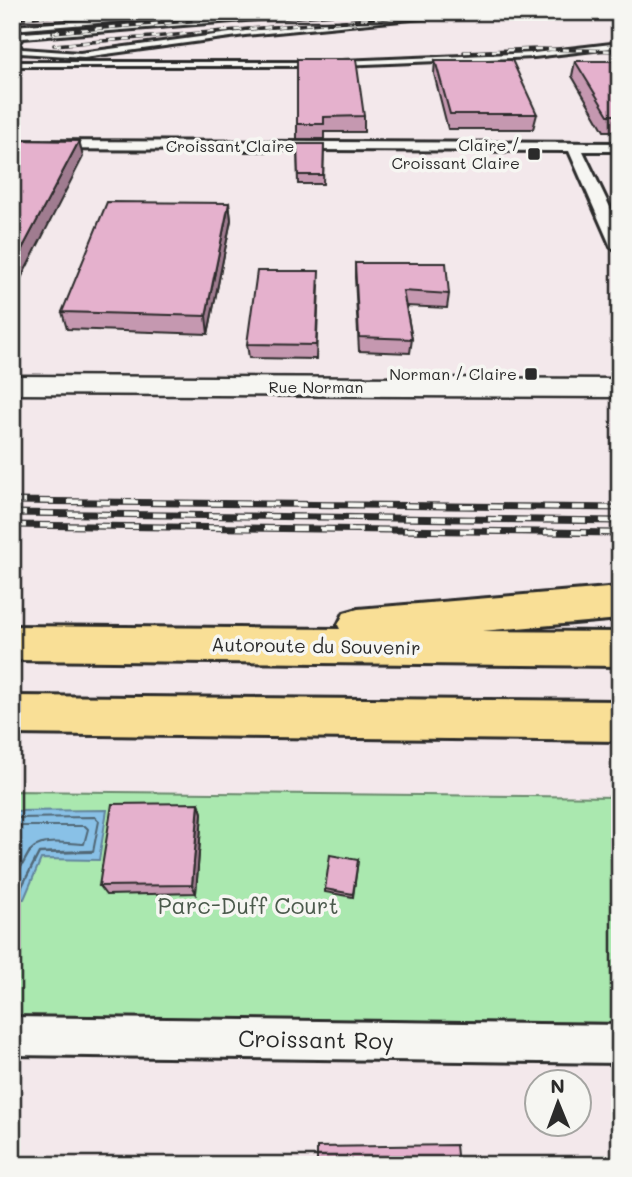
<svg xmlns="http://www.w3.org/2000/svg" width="632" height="1177" font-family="Mali,sans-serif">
	<rect width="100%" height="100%" fill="#f3e8eb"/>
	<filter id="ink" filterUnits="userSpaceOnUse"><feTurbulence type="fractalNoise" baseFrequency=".0143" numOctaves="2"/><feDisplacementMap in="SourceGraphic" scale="14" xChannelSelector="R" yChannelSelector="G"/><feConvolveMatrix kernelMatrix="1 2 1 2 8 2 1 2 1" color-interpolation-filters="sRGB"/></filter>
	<g filter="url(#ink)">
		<polygon fill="#aae8af" stroke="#6a8a6d" stroke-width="2" points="12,791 620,797 620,1023 12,1017"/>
		<polygon fill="#89c1e7" stroke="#63859c" stroke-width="2" points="107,810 99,860 41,859 24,899 12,899 12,811"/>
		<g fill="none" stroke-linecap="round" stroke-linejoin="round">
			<g stroke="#516776" stroke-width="2">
				<polyline points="12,818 95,817 99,821 93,852 44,853"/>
				<path d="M12 826H85L88 829 84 844C68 844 38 837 29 853"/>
			</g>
			<g stroke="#516776" stroke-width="2.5">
				<polyline points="12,883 30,851"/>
				<polyline points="12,892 20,890 39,853 93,851"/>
			</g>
			<g stroke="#2b2b2b" stroke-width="6">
				<g id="lane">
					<polygon points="207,12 233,12 12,30 12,26"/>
					<polygon points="319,12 344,12 23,38 17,43 22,49 80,53 245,31 462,12 484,12 245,35 84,57 20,53 12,44 16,38 12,39 12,35 23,33"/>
					<polygon points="620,43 620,47 534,57 341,65 338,63 341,61 534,53"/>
					<polygon points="12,62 312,62 315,64 312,66 12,66"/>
				</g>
			</g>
			<g stroke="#2b2b2b" stroke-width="6">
				<g id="street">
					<polygon points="12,141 620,143 620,151 583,151 620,228 620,252 611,247 569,151 12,149"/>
					<polygon points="12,1017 620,1025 620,1063 12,1055"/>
				</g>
			</g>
			<g stroke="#2b2b2b" stroke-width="5">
				<polygon id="secondary" points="12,376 620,379 620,397 12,394"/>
			</g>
			<g stroke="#2b2b2b" stroke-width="6">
				<g id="highway">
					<polygon points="620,587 620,619 482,631 620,632 620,666 12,660 12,626 340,629 338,625 344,613 358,609"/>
					<polygon points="12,696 620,701 620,741 12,734"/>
				</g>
			</g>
			<use href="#lane" fill="#f6f6f2" fill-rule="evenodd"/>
			<use href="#street" fill="#f6f6f2" fill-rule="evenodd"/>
			<use href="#secondary" fill="#f6f6f2" fill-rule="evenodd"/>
			<use href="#highway" fill="#f9df96" fill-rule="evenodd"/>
			<g stroke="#2b2b2b" stroke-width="3.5">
				<g id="rail-far1">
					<polyline points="12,19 96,12"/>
					<polyline points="53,32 302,12"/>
					<polyline points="54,45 455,12"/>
					<polyline points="464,52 538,49 620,51"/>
				</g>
			</g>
			<g stroke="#2b2b2b" stroke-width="7">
				<g id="rail">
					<polyline points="12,501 620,508"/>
					<polyline points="12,513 620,521"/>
					<polyline points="12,525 620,533"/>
				</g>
			</g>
			<use href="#rail-far1" stroke="#f6f6f2" stroke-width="2.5" stroke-dasharray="7" stroke-linecap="butt"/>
			<use href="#rail" stroke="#f6f6f2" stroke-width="4.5" stroke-dasharray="14" stroke-linecap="butt"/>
		</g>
		<g fill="#c598b0" stroke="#2b2b2b" stroke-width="2">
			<polygon points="297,59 364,116 364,132 324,132 324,139 297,139"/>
			<polygon points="435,60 537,114 533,129 448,129 434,74"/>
			<polygon points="575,61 620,61 620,131 604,131 572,76"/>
			<polygon points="297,144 324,144 323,184 298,184"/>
			<polygon points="229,203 231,220 208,334 67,329 62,312"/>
			<polygon points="355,263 449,294 447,308 406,306 412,339 410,353 359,351 355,277"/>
			<polygon points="319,286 316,359 249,358 247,344"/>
			<polygon points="199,803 202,813 196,893 106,895 99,886"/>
			<polygon points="358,860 353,897 325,892 325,889"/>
		</g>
		<g fill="#a07c90" stroke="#2b2b2b" stroke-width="2">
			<polygon points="79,141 83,157 12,296 12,268"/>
			<polygon points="229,203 231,220 208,334 206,316"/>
			<polygon points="199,803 202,813 196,893 192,885"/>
		</g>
		<g fill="#e5b1cd" stroke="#2b2b2b" stroke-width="2">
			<polygon points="297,59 356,59 364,116 324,117 324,124 297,124"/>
			<polygon points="435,60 512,60 537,114 450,114"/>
			<polygon points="575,61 620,61 620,115 608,115"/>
			<polygon points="12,140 79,141 12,268"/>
			<polygon points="297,144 324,144 323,175 298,175"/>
			<polygon points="107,202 229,203 206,316 62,312"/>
			<polygon points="355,263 446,263 449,294 403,291 412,339 359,337"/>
			<polygon points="257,271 319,271 316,345 247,344"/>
			<polygon points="199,803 192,885 99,886 112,804"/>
			<polygon points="330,855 358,860 353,894 325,889"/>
			<polygon points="456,1145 458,1165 317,1165 317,1147"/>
		</g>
	</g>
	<g fill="#2b2b2b" stroke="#f6f6f2" stroke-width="2.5">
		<rect x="527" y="147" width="14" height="14" rx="3.5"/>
		<rect x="524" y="367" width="14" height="14" rx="3.5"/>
	</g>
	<g text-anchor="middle" stroke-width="7" stroke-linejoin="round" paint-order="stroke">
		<g font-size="16" fill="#2b2b2b" stroke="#f6f6f2" text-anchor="end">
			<text x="520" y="151">Claire /<tspan x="520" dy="18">Croissant Claire</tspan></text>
			<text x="517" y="380">Norman / Claire</text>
		</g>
		<g font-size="16" fill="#2b2b2b" stroke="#f6f6f2">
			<text x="230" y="152">Croissant Claire</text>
			<text x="316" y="393">Rue Norman</text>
		</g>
		<g font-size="19" fill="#2b2b2b" stroke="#f6f6f2">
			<text transform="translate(316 646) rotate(1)" y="7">Autoroute du Souvenir</text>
		</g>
		<g font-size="23" fill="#4b5a4c" stroke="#f6f6f2">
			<text x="248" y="914">Parc-Duff Court</text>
		</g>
		<g font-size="23" fill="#2b2b2b" stroke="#f6f6f2">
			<text transform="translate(316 1040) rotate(1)" y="8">Croissant Roy</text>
		</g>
	</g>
	<rect width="632" height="1177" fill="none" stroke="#f6f6f2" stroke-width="42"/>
	<rect x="21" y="21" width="590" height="1135" fill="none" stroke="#2b2b2b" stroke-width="2.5" filter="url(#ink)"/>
	<g transform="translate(558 1103) rotate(359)"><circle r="33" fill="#f6f6f2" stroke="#a5a5a2" stroke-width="2"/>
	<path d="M0-5L12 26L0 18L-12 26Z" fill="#2b2b2b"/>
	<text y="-10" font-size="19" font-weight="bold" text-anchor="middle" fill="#2b2b2b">N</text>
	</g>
</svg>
